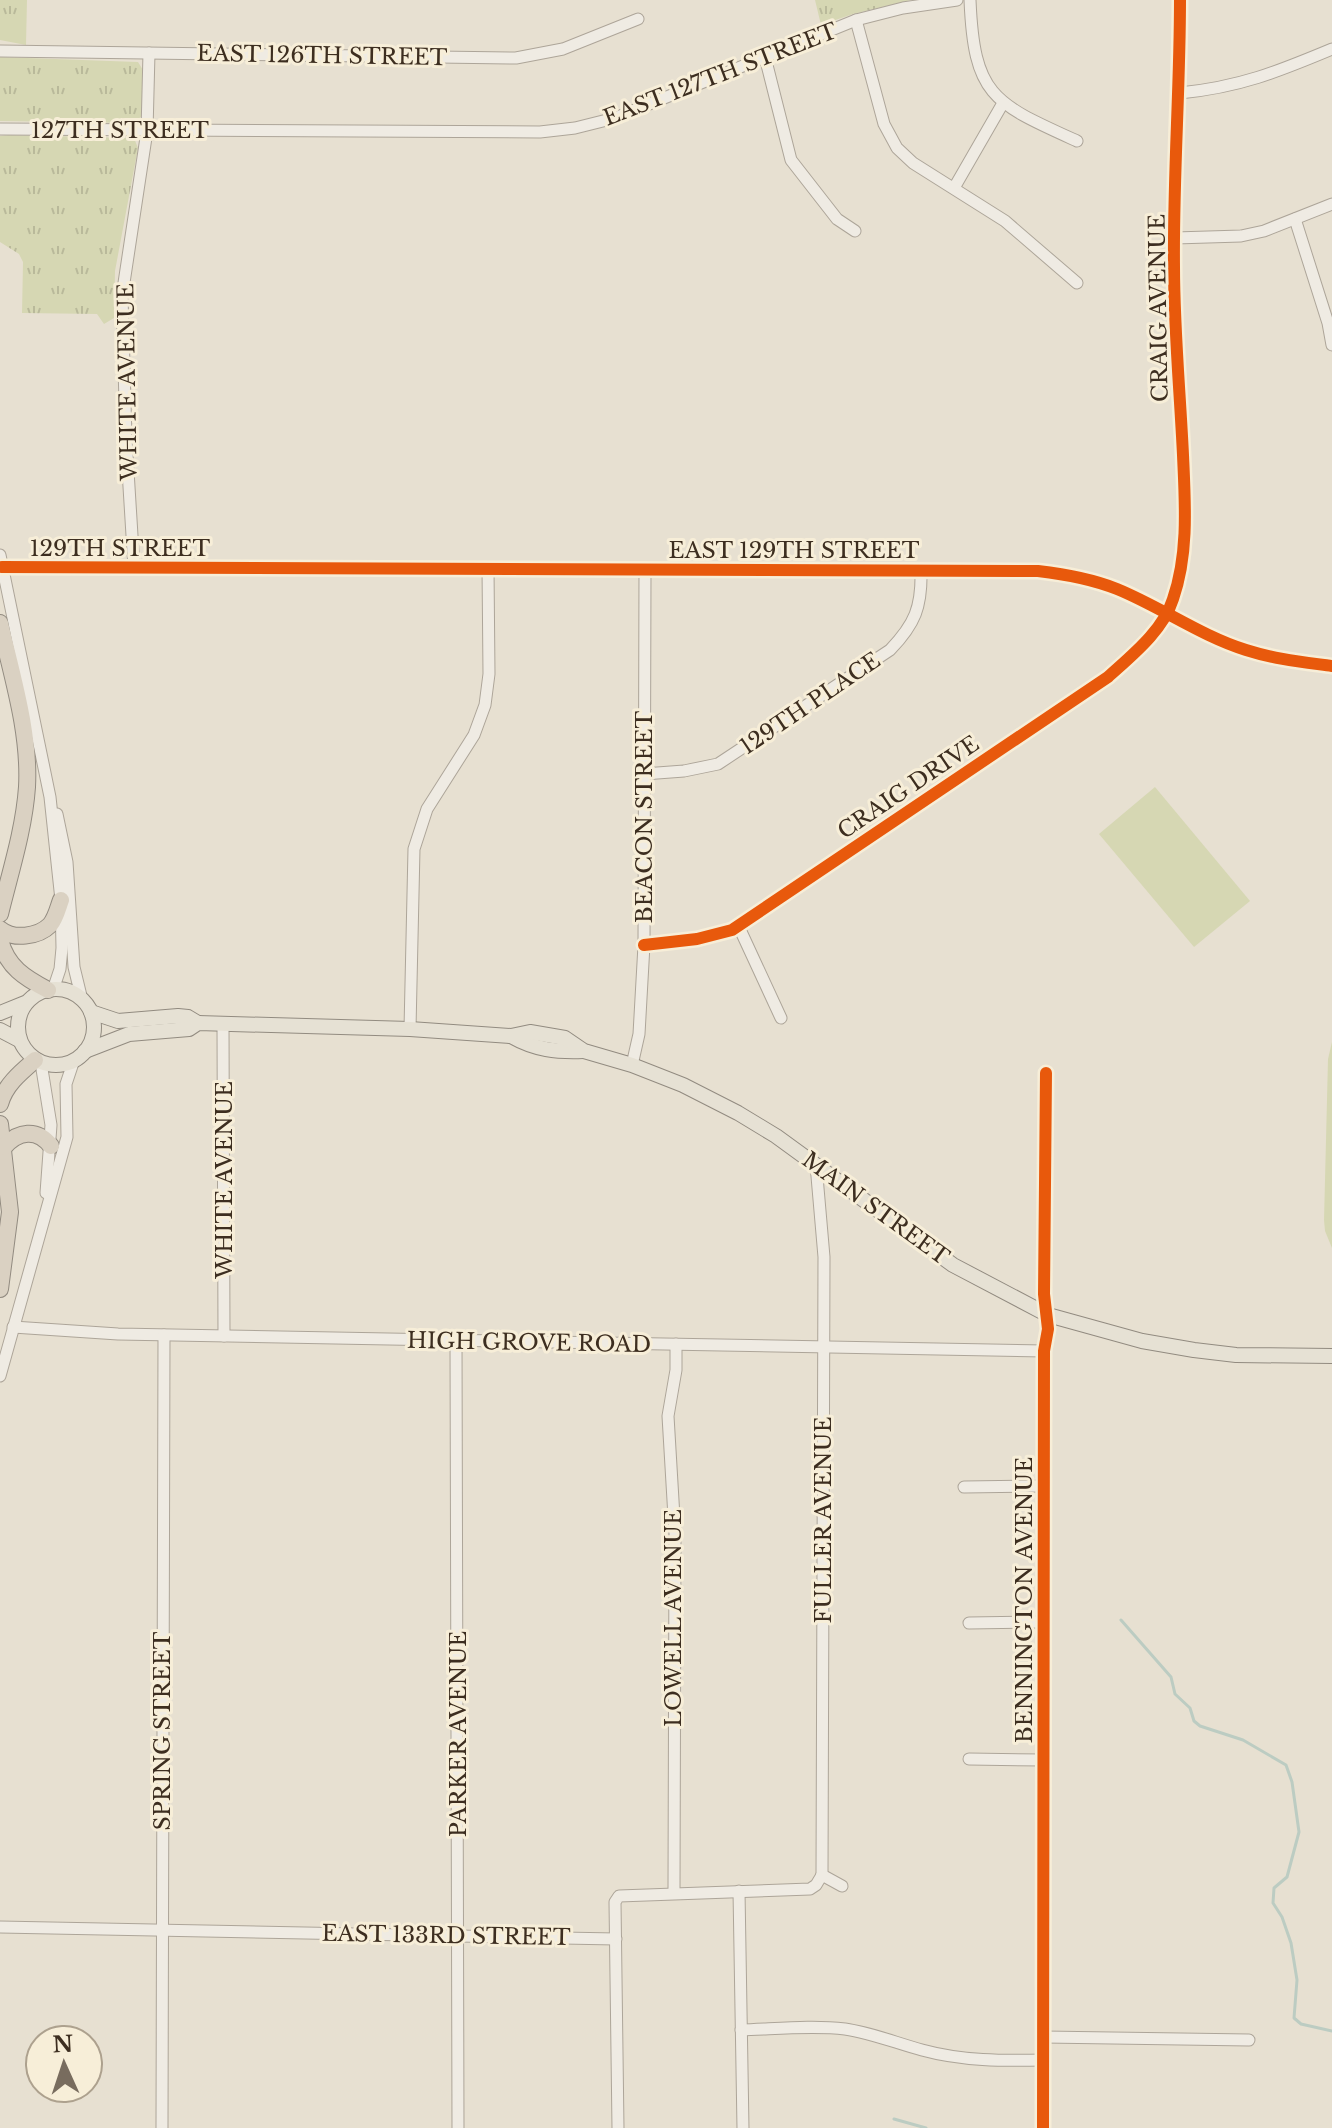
<svg xmlns="http://www.w3.org/2000/svg" width="1332" height="2128" font-family="'Libre Baskerville',serif">
	<defs>
		<pattern id="grass-tufts" width="24" height="20" patternUnits="userSpaceOnUse" patternTransform="scale(2)"><rect width="24" height="20" fill="#d6d7b3"/><path d="M3 7l-1-3M5 7V3M7 7l1-3M15 17l-1-3M17 17v-4M19 17l1-3" fill="none" stroke="#b9b99a"/></pattern>
	</defs>
	<rect width="100%" height="100%" fill="#e7e0d1"/>
	<g fill="url(#grass-tufts)">
		<polygon points="0,0 27,0 26,45 0,40"/>
		<polygon points="815,0 911,0 853,14 821,25"/>
		<polygon points="0,57 138,62 143,70 142,116 133,123 0,121"/>
		<polygon points="8,135 134,138 138,148 115,271 114,318 104,324 97,314 22,313 23,262 19,254 0,242 0,136"/>
	</g>
	<g fill="#d6d7b3">
		<polygon points="1155,787 1250,901 1194,947 1099,834"/>
		<polygon points="1332,1042 1332,1248 1325,1231 1324,1220 1328,1059"/>
	</g>
	<g fill="none" stroke-linecap="round" stroke-linejoin="round">
		<g stroke="#bcccc2" stroke-width="3">
			<polyline points="1121,1620 1171,1677 1175,1694 1190,1708 1194,1721 1200,1726 1243,1740 1286,1765 1292,1782 1299,1832 1287,1877 1274,1888 1273,1903 1282,1917 1291,1943 1297,1980 1294,2018 1301,2024 1332,2031"/>
			<polyline points="894,2119 926,2128"/>
		</g>
		<g stroke="#ada599" stroke-width="13">
			<g id="minor">
				<path d="M970 0C974 96 993 103 1077 141"/>
				<polyline points="856,20 884,124 897,148 913,163 1005,221 1077,283"/>
				<polyline points="0,51 516,58 563,49 638,19"/>
				<polyline points="765,57 791,160 837,219 855,231"/>
				<path d="M1180 93C1240 87 1277 72 1332 49"/>
				<polyline points="0,129 540,132 575,128 615,118 856,20 903,8 957,0"/>
				<polyline points="954,188 1003,103"/>
				<polyline points="1295,219 1328,323 1332,345"/>
				<polyline points="1175,238 1241,236 1264,231 1332,204"/>
				<polyline points="0,555 50,797 61,900 62,948 60,969 53,990"/>
				<path d="M2 567 1038 571C1064 574 1092 579 1117 589 1161 607 1201 636 1246 650 1274 659 1303 662 1332 666"/>
				<polyline points="134,568 126,438 122,296 147,131 149,53"/>
				<path d="M644 774 684 771 718 764 890 650C915 624 922 607 921 570"/>
				<polyline points="57,814 67,862 74,967 82,1000"/>
				<polyline points="738,925 781,1018"/>
				<path d="M644 945 697 939 732 930 1108 677C1131 656 1163 631 1173 599 1189 553 1185 502 1183 455 1180 392 1174 329 1174 267 1173 178 1180 89 1180 0"/>
				<polyline points="223,1024 224,1336"/>
				<polyline points="410,1029 414,849 427,809 474,735 485,705 489,674 488,568"/>
				<polyline points="41,1063 51,1125 46,1193"/>
				<polyline points="632,1065 639,1034 644,945 645,569"/>
				<polyline points="816,1165 824,1257 822,1875"/>
				<polyline points="13,1327 118,1334 1044,1351"/>
				<polyline points="456,1340 458,2128"/>
				<polyline points="0,1376 67,1137 66,1084 74,1060"/>
				<polyline points="964,1487 1045,1486"/>
				<polyline points="969,1623 1044,1622"/>
				<polyline points="969,1759 1044,1760"/>
				<polyline points="822,1875 842,1886"/>
				<polyline points="739,1891 743,2128"/>
				<polyline points="674,1892 675,1534 668,1416 676,1370 676,1344"/>
				<polyline points="0,1927 616,1939"/>
				<path d="M741 2030C775 2029 812 2025 845 2029 872 2033 896 2043 922 2050 962 2061 1003 2061 1044 2060"/>
				<polyline points="1044,2037 1249,2040"/>
				<polyline points="162,2128 164,1335"/>
				<polyline points="618,2128 615,1902 619,1896 810,1889 816,1885 822,1875"/>
				<polyline points="1043,2128 1044,1351 1048,1329 1044,1294 1046,1073"/>
			</g>
		</g>
		<g stroke="#928b80" stroke-width="16">
			<g id="major">
				<circle cx="56" cy="1027" r="38"/>
				<polyline points="91,1012 118,1021 178,1016 188,1017 198,1023"/>
				<polyline points="0,1013 25,1003"/>
				<polyline points="0,1030 19,1040"/>
				<path d="M511 1036C535 1050 557 1052 583 1051"/>
				<polyline points="85,1051 129,1034 189,1029 198,1023 410,1029 511,1036 530,1032 565,1038 584,1051 632,1065 683,1085 738,1113 776,1136 953,1265 1048,1315 1142,1341 1194,1350 1236,1355 1332,1356"/>
			</g>
		</g>
		<g stroke="#928b80" stroke-width="18">
			<g id="highway">
				<path d="M0 623C12 676 30 732 27 787 24 830 10 873 0 914"/>
				<path d="M0 929C13 940 38 937 50 925 56 918 58 908 61 900"/>
				<path d="M0 940C7 967 25 978 48 990"/>
				<path d="M0 1104C5 1085 21 1072 35 1060"/>
				<polyline points="0,1124 10,1212 0,1289"/>
				<path d="M4 1147C18 1131 37 1128 51 1146"/>
			</g>
		</g>
		<use href="#minor" stroke="#efebe3" stroke-width="11"/>
		<use href="#major" stroke="#e6e1d4" stroke-width="14"/>
		<use href="#highway" stroke="#dad1c2" stroke-width="16"/>
		<g stroke="#f7eed8" stroke-width="17">
			<g id="cycleway">
				<path d="M2 567 1038 571C1064 574 1092 579 1117 589 1161 607 1201 636 1246 650 1274 659 1303 662 1332 666"/>
				<path d="M644 945 697 939 732 930 1108 677C1131 656 1163 631 1173 599 1189 553 1185 502 1183 455 1180 392 1174 329 1174 267 1173 178 1180 89 1180 0"/>
				<polyline points="1043,2128 1044,1351 1048,1329 1044,1294 1046,1073"/>
			</g>
		</g>
		<use href="#cycleway" stroke="#e8590c" stroke-width="12"/>
	</g>
	<g text-anchor="middle" stroke-width="6" stroke-linejoin="round" paint-order="stroke">
		<g font-size="22" fill="#3d2e20" stroke="#f7eed8">
			<text transform="translate(322 55) rotate(1)" y="8">EAST 126TH STREET</text>
			<text transform="translate(720 74) rotate(-21)" y="8">EAST 127TH STREET</text>
			<text x="120" y="138">127TH STREET</text>
			<text transform="translate(1158 308) rotate(-91)" y="8">CRAIG AVENUE</text>
			<text transform="translate(127 382) rotate(-91)" y="8">WHITE AVENUE</text>
			<text x="120" y="556">129TH STREET</text>
			<text x="794" y="558">EAST 129TH STREET</text>
			<text transform="translate(810 703) rotate(-34)" y="8">129TH PLACE</text>
			<text transform="translate(908 787) rotate(-34)" y="8">CRAIG DRIVE</text>
			<text transform="translate(644 817) rotate(-90)" y="8">BEACON STREET</text>
			<text transform="translate(224 1180) rotate(-90)" y="8">WHITE AVENUE</text>
			<text transform="translate(876 1208) rotate(36)" y="8">MAIN STREET</text>
			<text transform="translate(529 1342) rotate(1)" y="8">HIGH GROVE ROAD</text>
			<text transform="translate(823 1520) rotate(-90)" y="8">FULLER AVENUE</text>
			<text transform="translate(1024 1600) rotate(-90)" y="8">BENNINGTON AVENUE</text>
			<text transform="translate(673 1618) rotate(-90)" y="8">LOWELL AVENUE</text>
			<text transform="translate(162 1731) rotate(-90)" y="8">SPRING STREET</text>
			<text transform="translate(458 1734) rotate(-90)" y="8">PARKER AVENUE</text>
			<text transform="translate(446 1935) rotate(1)" y="8">EAST 133RD STREET</text>
		</g>
	</g>
	<g transform="translate(64 2064) rotate(357)"><circle r="38" fill="#f7eed8" stroke="#ada18e" stroke-width="2"/>
	<path d="M0-6L14 30L0 20L-14 30Z" fill="#786c5e"/>
	<text y="-12" font-size="22" font-weight="bold" text-anchor="middle" fill="#3d2e20">N</text>
	</g>
</svg>
